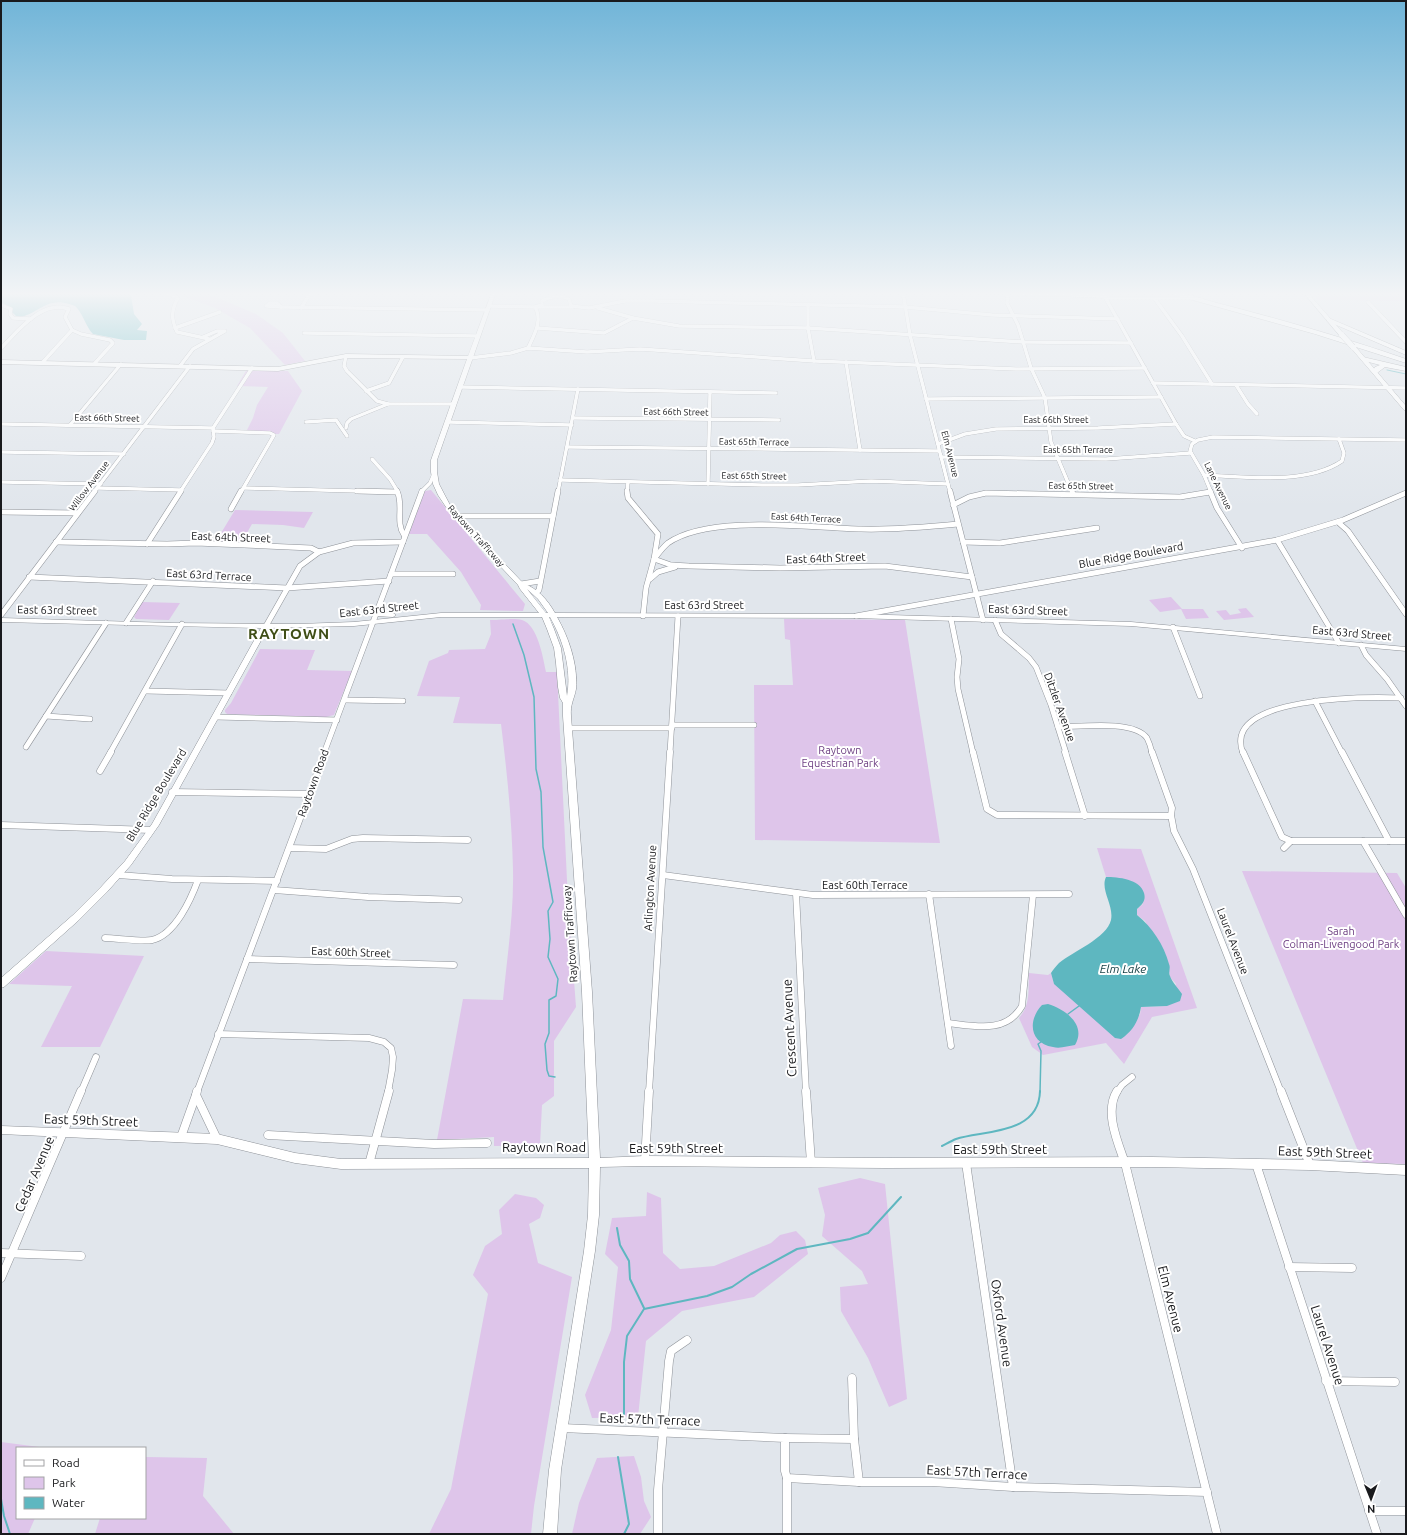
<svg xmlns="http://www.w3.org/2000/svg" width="1407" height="1535" font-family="Ubuntu,sans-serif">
	<rect width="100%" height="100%" fill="#e1e6ec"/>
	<g fill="#dec5ea">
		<polygon points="172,292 204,292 256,314 283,333 305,361 285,365 250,328 215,308"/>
		<polygon points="1311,292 1406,292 1406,301 1318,300"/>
		<polygon points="247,369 288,371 302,391 279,434 245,434 253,418 257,405 268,387 237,386"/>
		<polygon points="431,490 525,604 523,611 480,610 481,605 461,572 427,534 409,534 425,491"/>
		<polygon points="235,510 313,512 304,528 283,525 252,524 240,545 215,543"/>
		<polygon points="1171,597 1182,609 1203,609 1209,618 1186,619 1181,609 1160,612 1149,600"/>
		<polygon points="142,602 180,603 169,620 136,619 134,617"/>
		<polygon points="1246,608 1254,617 1224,620 1216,611 1226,610 1230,615 1241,613 1238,609"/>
		<polygon points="784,619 905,620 940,843 755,840 754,685 793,685 790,640 785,639"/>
		<path d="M490 620C498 620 514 618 522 620 538 625 543 658 546 672H557L568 901 576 1007 554 1041V1096L542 1105 540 1145 494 1146V1137L437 1140 463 999 503 1000C507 957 514 913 513 870 512 821 507 772 501 724L453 723 460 697 417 696 429 661 448 653 449 650 485 649 491 634Z"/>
		<polygon points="260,649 315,650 307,670 352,671 334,715 326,717 227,714 225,712 225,710 231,703"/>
		<path d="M1097 848 1141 849 1197 1008 1152 1017 1124 1064 1106 1043 1043 1055 1032 1047 1019 1018C1031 1005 1028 989 1029 973L1048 975 1051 973 1054 984 1140 1015 1141 1007 1167 1006 1176 984 1170 977 1169 971 1145 921 1137 915V909L1143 904 1112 877H1106Z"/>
		<polygon points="1242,871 1397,873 1406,888 1406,1164 1363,1163"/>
		<polygon points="46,951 144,956 100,1047 41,1047 72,986 9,984"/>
		<polygon points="860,1178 885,1184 907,1399 889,1407 868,1358 841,1311 840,1287 868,1284 862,1271 822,1236 825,1215 818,1188"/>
		<polygon points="647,1192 661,1198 663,1253 680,1269 714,1266 771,1243 780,1235 796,1231 805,1240 808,1254 754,1297 682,1311 646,1341 638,1417 592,1418 585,1395 611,1330 618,1267 605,1254 612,1218 646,1216"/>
		<polygon points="515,1194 536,1198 544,1205 540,1218 529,1224 538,1263 572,1277 534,1506 531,1534 429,1534 451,1489 488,1294 473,1275 485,1246 502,1234 499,1210"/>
		<polygon points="1,1442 47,1448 17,1448 17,1518 35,1518 28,1534 1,1534"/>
		<polygon points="634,1456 641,1477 644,1501 651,1517 640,1534 572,1534 579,1503 597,1458"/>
		<polygon points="145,1457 207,1458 203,1496 234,1534 95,1534 100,1518 145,1518"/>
	</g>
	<g fill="#5eb7c0">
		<path d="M1 292H123L131 295 134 314 142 324 137 330 147 331 146 340H124L93 334C86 327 84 316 77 308 75 305 72 305 69 304 46 296 35 317 17 317L12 312V308L1 302Z"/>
		<path d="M1106 877C1118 877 1140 879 1144 893 1146 900 1143 904 1137 909V915C1152 927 1164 945 1169 964 1171 968 1168 972 1170 976 1172 982 1178 988 1182 994L1180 1001 1167 1006 1141 1007C1139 1020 1133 1031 1121 1039L1115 1038 1054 984 1051 973C1053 970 1056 966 1059 963 1072 952 1107 938 1111 920 1114 905 1100 890 1106 877Z"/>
		<path d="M1048 1004C1065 1009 1087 1025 1075 1045 1068 1046 1060 1049 1053 1047 1030 1043 1027 1021 1042 1005Z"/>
	</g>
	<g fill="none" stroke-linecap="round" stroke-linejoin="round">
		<polyline stroke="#5eb7c0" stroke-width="1" points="1387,370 1406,374"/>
		<g stroke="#5eb7c0" stroke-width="1.5">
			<polyline points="513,624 524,655 534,697 536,769 541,792 543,847 553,902 548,911 550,939 548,957 558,979 556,996 549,1000 549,1033 545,1044 547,1070 549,1076 555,1077"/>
			<polyline points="1068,1014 1079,1006"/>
			<polyline points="1040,1092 1041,1051 1038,1044 1041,1042"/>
		</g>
		<g stroke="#5eb7c0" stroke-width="2">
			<path d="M942 1146C946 1144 951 1141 956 1139 984 1130 1039 1135 1040 1091"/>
			<polyline points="617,1228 620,1245 629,1261 630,1279 644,1308"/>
			<polyline points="624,1418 624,1362 627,1336 644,1309 707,1296 732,1287 751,1274 797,1249 850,1239 868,1233 901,1197"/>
			<polyline points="618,1457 629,1524 624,1534"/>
			<polyline points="1,1499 4,1516 10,1534"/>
		</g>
		<g stroke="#8e9298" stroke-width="4">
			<g id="street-far3">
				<path d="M165 292 178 298C171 310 171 319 177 332L209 339"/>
				<polyline points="903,292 910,335 950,492"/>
				<polyline points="981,292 1100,296 1109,298 1194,298"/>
				<polyline points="1008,292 1007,303 1018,325 1031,368 1045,398 1051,442 1072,492"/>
				<polyline points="1104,292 1105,297 1176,424 1184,436 1195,441"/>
				<polyline points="1155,299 1182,336 1212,384"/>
				<polyline points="1368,302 1406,342"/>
				<polygon points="270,303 277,303 281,307 266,306"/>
				<polyline points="1,305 11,309 10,314 13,318 31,319"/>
				<polyline points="808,305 808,328 814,361"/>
				<path d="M489 306 535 307 542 305V301C551 296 560 295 569 299L571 306 589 308 625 301H652L905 307 992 315 1118 319"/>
				<polyline points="281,307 488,310"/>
				<polyline points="537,307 573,307"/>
				<polyline points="301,308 311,292"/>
				<polyline points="598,308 633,318 679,326 808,328 1023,342 1131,343"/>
				<polyline points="175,328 220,312"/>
				<polyline points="537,328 604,333 633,318"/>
				<polyline points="304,333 478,336"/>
				<path d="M1 348C18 331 42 299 69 309L65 317 72 330 81 334 110 340 113 343 95 363"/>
				<path d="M528 348C534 335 543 321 535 307"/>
				<polyline points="346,356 344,366 347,371 377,401 388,404 454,404"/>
				<polyline points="470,358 511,353 528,348 587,352 640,349 814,361 1016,369 1145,368"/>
				<polyline points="846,362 860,450"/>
				<polyline points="42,363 72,330"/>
				<polyline points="180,366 193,349 225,331 217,331 203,337"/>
				<polyline points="1153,383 1406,388"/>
				<polyline points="1236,385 1248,404 1257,414"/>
				<polyline points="460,387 776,393"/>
				<polyline points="366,391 389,383 403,357"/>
				<polyline points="926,399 1161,397"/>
				<polyline points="574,418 779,420"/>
				<polyline points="306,422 336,420 347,436"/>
				<polyline points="447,422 572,425"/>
				<polyline points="1,424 213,428"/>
				<polyline points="70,425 121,364"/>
				<polyline points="213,428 252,368"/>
				<polyline points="346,428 347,423 351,419 388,404"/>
				<polyline points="213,431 270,433 274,435 241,492"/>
				<polyline points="938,444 965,434 996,429 1098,428 1176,424"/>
				<polyline points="567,447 939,451"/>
				<polyline points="1,452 124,454"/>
				<polyline points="941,457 1106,459 1191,453"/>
				<polyline points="372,459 390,479 398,492"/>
				<path d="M1204 475C1245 477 1307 485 1342 461L1344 453 1339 439"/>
				<polyline points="560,480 762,485 798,485 871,481 948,484"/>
				<polyline points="1,482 101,484"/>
				<polyline points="708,484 710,392"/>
				<polyline points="97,488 182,490"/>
				<polyline points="244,488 395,492"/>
				<polyline points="94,492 190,366"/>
				<polyline points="180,492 212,443 214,437 213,428"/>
				<polyline points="421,492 430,483 434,474"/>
				<polyline points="558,492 578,389"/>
				<polyline points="627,492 628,482"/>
				<polyline points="1211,492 1204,475 1190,451 1192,444 1198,440 1213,437 1406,440"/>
			</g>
		</g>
		<g stroke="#8e9298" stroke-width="6">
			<g id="street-far2">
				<polyline points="357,491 397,492"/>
				<path d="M397 491C404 505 395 522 404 535"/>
				<polyline points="627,491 628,498 658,534 654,559 646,588 643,616"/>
				<polyline points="950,491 983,620"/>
				<polyline points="1072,491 1073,494"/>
				<polyline points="1210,491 1217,508 1242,548"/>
				<polyline points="953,505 969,497 986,493 1180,497 1210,492"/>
				<polyline points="231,509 241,491"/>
				<polyline points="1,512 78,513"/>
				<polyline points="456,516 553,516"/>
				<polyline points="1339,523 1348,531 1406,614"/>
				<path d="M958 524C926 527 893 530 861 529 811 528 710 514 668 543 663 547 658 554 654 559L671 565 689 566 780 568 885 566 972 577"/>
				<polyline points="1277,540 1339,643"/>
				<polyline points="56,542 167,544 196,543 311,548 319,552 353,543 403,542"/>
				<polyline points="963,542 1000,543 1097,528"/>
				<polyline points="147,544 181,491"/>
				<polyline points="391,574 453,574"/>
				<polyline points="29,577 287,588 389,581"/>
				<polyline points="650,579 658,572 675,567"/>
				<polyline points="521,584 540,581"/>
				<polyline points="536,593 539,590 558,491"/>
				<polyline points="1,615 95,491"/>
				<polyline points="856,616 1277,540 1343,520 1406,493"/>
				<polyline points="951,619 959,659 957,677 958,689 973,753"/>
				<polyline points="995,620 1001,634 1029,658 1036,667 1051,705 1066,753"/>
				<polyline points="126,623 153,581"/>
				<polyline points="266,626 300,566 319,552"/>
				<polyline points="1173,627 1200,696"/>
				<polyline points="1361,645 1366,655 1387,679 1406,706"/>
				<polyline points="146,691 229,693"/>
				<polyline points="345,700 403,701"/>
				<polyline points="1315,701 1342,753"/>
				<polyline points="46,716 90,719"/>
				<polyline points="216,717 337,720"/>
				<polyline points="672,725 754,725"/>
				<path d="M1058 727C1078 727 1134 719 1147 738 1149 742 1151 748 1152 753"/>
				<polyline points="568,728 672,728"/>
				<polyline points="26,747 106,623"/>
				<polyline points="110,753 182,624"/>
				<polyline points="324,753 422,491"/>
				<polyline points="670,753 678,616"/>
				<path d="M1243 753C1220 695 1370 697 1401 698"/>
			</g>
		</g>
		<g stroke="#8e9298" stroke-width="7">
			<g id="street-far1">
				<polyline points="973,752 987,809 997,815 1170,816"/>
				<polyline points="1065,752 1085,816"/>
				<polyline points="1152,752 1172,808 1171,815 1174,831 1193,869 1281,1092"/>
				<polyline points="1243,752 1282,837 1291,841"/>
				<polyline points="1342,752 1389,841"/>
				<polyline points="100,771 111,752"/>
				<polyline points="172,792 309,794"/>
				<polyline points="1,825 151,830"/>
				<polyline points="1363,841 1406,915"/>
				<polyline points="290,848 326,849 352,839 363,838 468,840"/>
				<polyline points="1284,848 1291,841 1406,841"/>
				<polyline points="118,875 172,879 277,881"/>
				<polyline points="663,875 813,895 1069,894"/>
				<polyline points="274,890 368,897 459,900"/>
				<polyline points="796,893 806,1092"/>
				<polyline points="929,894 951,1046"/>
				<path d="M105 938C116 938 143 942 152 940 175 935 191 899 198 880"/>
				<polyline points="247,959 454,965"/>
				<path d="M948 1023C975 1026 1006 1034 1022 1006L1033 895"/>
				<polyline points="218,1034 369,1038 384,1042 391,1048 393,1057 392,1070 388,1092"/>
				<polyline points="81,1092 96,1057"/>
				<polyline points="197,1092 325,752"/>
				<polyline points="649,1092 670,752"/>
				<polyline points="1117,1092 1122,1085 1132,1077"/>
			</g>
		</g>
		<g stroke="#8e9298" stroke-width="9">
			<g id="street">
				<polyline points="197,1091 196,1095 217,1139"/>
				<polyline points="806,1091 811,1163"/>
				<path d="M1117 1091C1104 1112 1118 1143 1125 1163L1217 1534"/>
				<polyline points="1281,1091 1310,1165"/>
				<polyline points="268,1135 434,1144 487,1143"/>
				<polyline points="181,1137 196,1095"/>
				<polyline points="645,1161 649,1091"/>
				<polyline points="966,1163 1013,1487"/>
				<polyline points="369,1164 389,1091"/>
				<polyline points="1256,1164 1377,1534"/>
				<polyline points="1,1253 81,1256"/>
				<polyline points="1289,1267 1352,1268"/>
				<polyline points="1,1278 81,1091"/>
				<polyline points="852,1378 854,1439 859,1482"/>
				<polyline points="1326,1381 1395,1382"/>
				<polyline points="562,1428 785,1438 785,1471 787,1478 859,1482 932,1482 1013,1487 1207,1492"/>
				<polyline points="785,1438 854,1439"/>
				<polyline points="787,1478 787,1534"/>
				<polyline points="1369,1511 1406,1511"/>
				<polyline points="658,1534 658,1490 669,1361 671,1351 687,1340"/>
			</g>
		</g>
		<g stroke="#8e9298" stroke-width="1">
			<g id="secondary">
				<path d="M492 292H496L437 460V472L439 484 450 505 466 523 523 583C538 589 547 599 555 613L854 614 1131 622 1406 647V651L1131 626 854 618 557 617C569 638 578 665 576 689 574 700 570 704 571 716L592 992 600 1158 645 1156 885 1158 1152 1157 1310 1160 1406 1165V1175L1310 1170 1152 1167 885 1168 645 1166 600 1167 599 1215 595 1251 561 1470 557 1534H543L549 1470 584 1251 588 1215 589 1168 341 1169 295 1163 217 1144 1 1134V1126L217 1134 295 1153 341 1159 589 1158 582 992 563 716V703L560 698 558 687 556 663 554 648 547 629 542 617H441L354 626 268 628 159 825 131 865 107 892 79 920 4 987 1 988V978L73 915 101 887 125 861 152 824 261 628 1 622V618L171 623 299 624 354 622 441 613H539L520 589 518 585 462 526 446 507 438 495 433 484 431 472V460L467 359 346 358 278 371 1 364V360L278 367 346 354 468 356ZM527 589 538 599 548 613H546ZM549 617H550C563 640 572 669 567 696L561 648 554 629Z"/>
				<polygon points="1303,292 1307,292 1344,334 1344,336 1340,336"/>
				<polygon points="1351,346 1355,346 1406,406 1406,411 1404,410 1351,348"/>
				<polygon points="377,613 393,613 396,615 393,617 375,616 374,615 375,614"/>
			</g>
		</g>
		<g stroke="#8e9298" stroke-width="1">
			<g id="highway">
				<path d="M1164 292C1180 290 1204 300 1221 304 1283 320 1345 338 1406 359V363L1315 334Z"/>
				<polygon points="1327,319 1331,319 1406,351 1406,355 1327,321"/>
				<polygon points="1363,357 1406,367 1406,371 1385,367 1377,373 1373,373 1372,372 1375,367 1380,365 1361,360 1361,358"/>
			</g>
		</g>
		<use href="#street-far3" stroke="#fff" stroke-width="3.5"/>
		<use href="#street-far2" stroke="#fff" stroke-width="5"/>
		<use href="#street-far1" stroke="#fff" stroke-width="6"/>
		<use href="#street" stroke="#fff" stroke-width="8"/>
		<use href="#secondary" fill="#fff" fill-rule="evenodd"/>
		<use href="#highway" fill="#fff" fill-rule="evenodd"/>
		<g stroke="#8e9298" stroke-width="6" stroke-linecap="butt">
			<polyline id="secondary-bridge" points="1342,335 1353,347"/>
		</g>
		<use href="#secondary-bridge" stroke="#fff" stroke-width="5.5"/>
	</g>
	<linearGradient id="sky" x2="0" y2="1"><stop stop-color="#71b5d8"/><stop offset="0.58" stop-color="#f2f4f6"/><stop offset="1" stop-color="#f2f4f6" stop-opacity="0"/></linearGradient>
	<rect width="1407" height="507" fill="url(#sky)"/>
	<g text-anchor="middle" stroke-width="4" stroke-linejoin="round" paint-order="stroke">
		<g font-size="9" fill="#191a1d" stroke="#fff">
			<text transform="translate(676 412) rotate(1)" y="3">East 66th Street</text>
			<text transform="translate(107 418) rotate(1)" y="3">East 66th Street</text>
			<text x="1056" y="423">East 66th Street</text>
			<text transform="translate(754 442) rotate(1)" y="3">East 65th Terrace</text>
			<text x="1078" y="453">East 65th Terrace</text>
			<text transform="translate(950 454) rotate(76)" y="3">Elm Avenue</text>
			<text transform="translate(754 476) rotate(1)" y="3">East 65th Street</text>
			<text transform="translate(89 486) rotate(-53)" y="3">Willow Avenue</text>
			<text transform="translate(1081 486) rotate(1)" y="3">East 65th Street</text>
			<text transform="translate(1218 486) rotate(64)" y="3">Lane Avenue</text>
			<text transform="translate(806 518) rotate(3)" y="3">East 64th Terrace</text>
			<text transform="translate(476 536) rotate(48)" y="3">Raytown Trafficway</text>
		</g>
		<g font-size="11" fill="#191a1d" stroke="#fff">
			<text transform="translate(231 537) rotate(2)" y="4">East 64th Street</text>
			<text transform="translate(1131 555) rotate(-10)" y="4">Blue Ridge Boulevard</text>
			<text transform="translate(826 558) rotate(-2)" y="4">East 64th Street</text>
			<text transform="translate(209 575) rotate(3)" y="4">East 63rd Terrace</text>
			<text x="704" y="609">East 63rd Street</text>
			<text transform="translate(379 609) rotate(-6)" y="4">East 63rd Street</text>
			<text transform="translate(57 610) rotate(1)" y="4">East 63rd Street</text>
			<text transform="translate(1028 610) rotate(2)" y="4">East 63rd Street</text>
			<text transform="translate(1352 633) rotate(5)" y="4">East 63rd Street</text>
			<text transform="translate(1060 707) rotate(70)" y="4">Ditzler Avenue</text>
			<text transform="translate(313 783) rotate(-70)" y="4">Raytown Road</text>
			<text transform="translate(156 795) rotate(-59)" y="4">Blue Ridge Boulevard</text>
			<text x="865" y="889">East 60th Terrace</text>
			<text transform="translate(650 888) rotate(-87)" y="4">Arlington Avenue</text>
			<text transform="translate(570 934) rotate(-94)" y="4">Raytown Trafficway</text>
			<text transform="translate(1233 941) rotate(69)" y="4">Laurel Avenue</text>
			<text transform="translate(351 952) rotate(2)" y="4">East 60th Street</text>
		</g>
		<g font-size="11" fill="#6d3f82" stroke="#fff">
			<text x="840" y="754">Raytown<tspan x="840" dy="13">Equestrian Park</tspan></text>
			<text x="1341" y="935">Sarah<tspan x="1341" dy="13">Colman-Livengood Park</tspan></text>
		</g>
		<g font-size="12" font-style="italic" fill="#133d42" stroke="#fff">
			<text x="1123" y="973">Elm Lake</text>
		</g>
		<g font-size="13" fill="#191a1d" stroke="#fff">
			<text transform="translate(789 1028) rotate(-93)" y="5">Crescent Avenue</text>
			<text transform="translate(91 1120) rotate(2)" y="5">East 59th Street</text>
			<text x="544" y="1152">Raytown Road</text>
			<text x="676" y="1153">East 59th Street</text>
			<text x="1000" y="1154">East 59th Street</text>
			<text transform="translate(1325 1152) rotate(2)" y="5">East 59th Street</text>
			<text transform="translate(34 1174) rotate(-67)" y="5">Cedar Avenue</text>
			<text transform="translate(1171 1299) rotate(76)" y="5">Elm Avenue</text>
			<text transform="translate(1002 1323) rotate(82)" y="5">Oxford Avenue</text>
			<text transform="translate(1328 1345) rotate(72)" y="5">Laurel Avenue</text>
			<text transform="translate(650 1419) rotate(2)" y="5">East 57th Terrace</text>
			<text transform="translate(977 1472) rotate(3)" y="5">East 57th Terrace</text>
		</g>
		<g font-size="15" font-weight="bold" letter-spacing="1" fill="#3f4e17" stroke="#fff">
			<text x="289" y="639">RAYTOWN</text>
		</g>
	</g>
	<rect width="1407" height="1535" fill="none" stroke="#191a1d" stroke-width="4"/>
	<rect x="16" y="1447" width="130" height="72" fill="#ffffff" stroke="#a3a3a5"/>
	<rect x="24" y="1460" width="20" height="6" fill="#ffffff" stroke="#a3a3a5"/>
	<text x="52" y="1467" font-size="12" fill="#191a1d">Road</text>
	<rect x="24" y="1477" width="20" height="12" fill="#dec5ea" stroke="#a3a3a5"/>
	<text x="52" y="1487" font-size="12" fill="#191a1d">Park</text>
	<rect x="24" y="1497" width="20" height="12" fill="#5eb7c0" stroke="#a3a3a5"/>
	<text x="52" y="1507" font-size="12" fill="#191a1d">Water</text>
	<g transform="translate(1371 1499) rotate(179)" stroke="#ffffff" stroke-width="3" paint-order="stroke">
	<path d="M0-3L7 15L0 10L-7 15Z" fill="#191a1d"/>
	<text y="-6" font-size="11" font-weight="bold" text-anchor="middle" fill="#191a1d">N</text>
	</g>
</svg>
